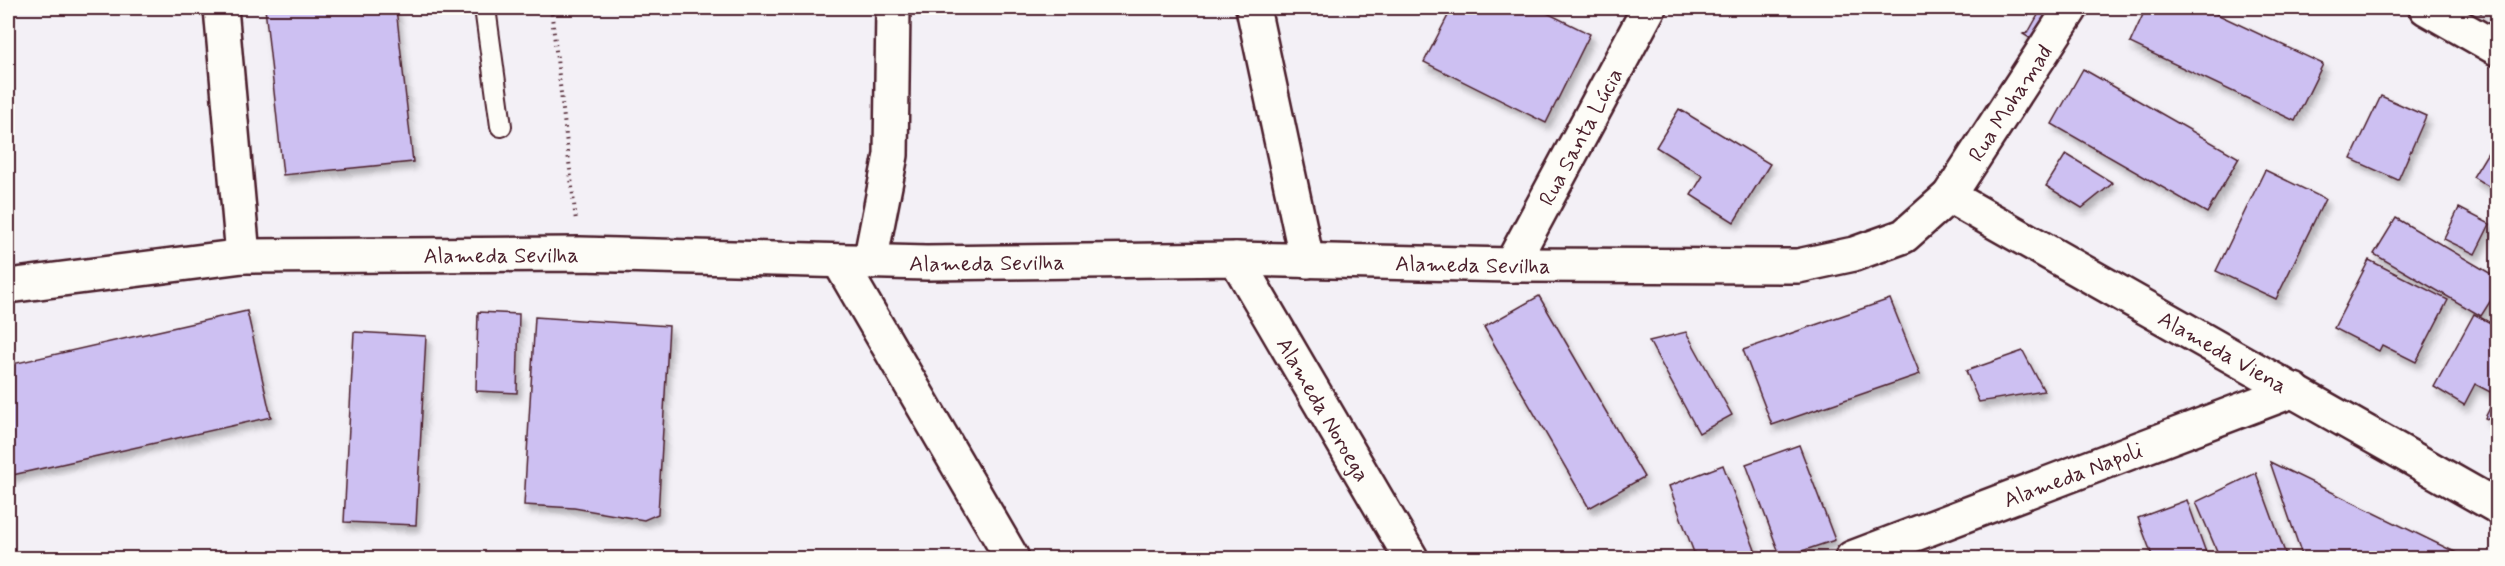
<svg xmlns="http://www.w3.org/2000/svg" width="2505" height="566" font-family="Mynerve,sans-serif">
	<defs>
		<filter id="shadow"><feDropShadow dx="3.5" dy="6" stdDeviation="3" flood-color="#0004"/></filter>
	</defs>
	<rect width="100%" height="100%" fill="#f3f0f6"/>
	<filter id="ink" filterUnits="userSpaceOnUse"><feTurbulence type="fractalNoise" baseFrequency=".0167" numOctaves="2"/><feDisplacementMap in="SourceGraphic" scale="12" xChannelSelector="R" yChannelSelector="G"/><feConvolveMatrix kernelMatrix="1 2 1 2 8 2 1 2 1" color-interpolation-filters="sRGB"/></filter>
	<g filter="url(#ink)">
		<g fill="#cdc0f2" stroke="#4a1f2b" stroke-width="1.5" filter="url(#shadow)">
			<polygon points="265,8 396,8 413,162 283,175"/>
			<polygon points="1452,8 1537,8 1590,34 1546,123 1424,62"/>
			<polygon points="2042,8 2058,8 2038,43 2023,34 2029,31"/>
			<polygon points="2146,8 2204,8 2323,64 2295,121 2130,43"/>
			<polygon points="2474,8 2486,8 2481,13"/>
			<polygon points="2083,69 2239,158 2207,213 2052,124"/>
			<polygon points="2381,96 2426,116 2398,180 2351,159"/>
			<polygon points="1679,109 1770,164 1734,222 1691,195 1703,176 1656,147"/>
			<polygon points="2498,136 2498,192 2473,177"/>
			<polygon points="2066,154 2113,183 2082,208 2046,186"/>
			<polygon points="2265,170 2325,199 2276,299 2216,271"/>
			<polygon points="2459,208 2490,224 2475,254 2444,239"/>
			<polygon points="2396,218 2498,278 2498,289 2481,316 2374,254"/>
			<polygon points="2369,260 2448,300 2416,362 2382,345 2379,351 2334,328"/>
			<polygon points="1539,296 1644,477 1589,508 1484,327"/>
			<polygon points="1890,299 1920,374 1772,425 1743,350"/>
			<polygon points="247,311 271,417 8,476 8,365"/>
			<polygon points="478,312 519,314 517,393 476,391"/>
			<polygon points="2474,314 2498,327 2498,387 2494,394 2475,384 2464,405 2434,387"/>
			<polygon points="535,317 669,326 658,514 644,520 574,508 524,505"/>
			<polygon points="354,332 426,336 416,525 344,522"/>
			<polygon points="1686,332 1732,415 1699,433 1649,341"/>
			<polygon points="2023,351 2044,391 1979,402 1966,371"/>
			<polygon points="2498,392 2498,424 2485,418"/>
			<polygon points="1799,445 1835,540 1781,558 1746,464"/>
			<polygon points="2270,462 2467,558 2303,558"/>
			<polygon points="1723,465 1758,558 1696,558 1669,486"/>
			<polygon points="2256,473 2287,558 2220,558 2196,502"/>
			<polygon points="2187,500 2208,558 2153,558 2138,518"/>
		</g>
		<g fill="none" stroke-linecap="round" stroke-linejoin="round">
			<g stroke="#4a1f2b" stroke-width="24">
				<polyline id="lane" points="485,8 501,126"/>
			</g>
			<g stroke="#4a1f2b" stroke-width="38">
				<g id="street">
					<polyline points="221,8 243,256"/>
					<polyline points="1253,8 1307,261"/>
					<polyline points="2426,8 2498,49"/>
					<path id="s1" d="M1949 196 2498 507"/>
					<path id="s2" d="M1236 259 1411 558"/>
					<polyline points="839,261 1012,558"/>
					<polyline points="870,262 891,155 893,8"/>
					<path id="s3" d="M1511 265 1649 8"/>
					<path id="s4" d="M8 286 243 256 580 254 927 263 1236 259 1511 265 1798 266 1854 254 1904 236 1949 196 2071 8"/>
					<path id="s5" d="M1852 558 2294 390"/>
				</g>
			</g>
			<polyline stroke="#4a1f2b" stroke-width="4" stroke-dasharray="1.5 4.5" stroke-linecap="butt" points="551,8 576,221"/>
			<use href="#lane" stroke="#fdfcf7" stroke-width="20"/>
			<use href="#street" stroke="#fdfcf7" stroke-width="33"/>
		</g>
	</g>
	<g text-anchor="middle" stroke-width="4.5" stroke-linejoin="round" paint-order="stroke">
		<g font-size="22" fill="#4a1f2b" stroke="#fdfcf7">
			<text dy="8" stroke="none"><textPath href="#s4" startOffset="2074">Rua Mohamad</textPath></text>
			<text dy="8" stroke="none"><textPath href="#s3" startOffset="146">Rua Santa Lúcia</textPath></text>
			<text dy="8" stroke="none"><textPath href="#s4" startOffset="495">Alameda Sevilha</textPath></text>
			<text dy="8" stroke="none"><textPath href="#s4" startOffset="981">Alameda Sevilha</textPath></text>
			<text dy="8" stroke="none"><textPath href="#s4" startOffset="1467">Alameda Sevilha</textPath></text>
			<text dy="8" stroke="none"><textPath href="#s1" startOffset="315">Alameda Viena</textPath></text>
			<text dy="8" stroke="none"><textPath href="#s2" startOffset="174">Alameda Noroega</textPath></text>
			<text dy="8" stroke="none"><textPath href="#s5" startOffset="236">Alameda Napoli</textPath></text>
		</g>
	</g>
	<rect width="2505" height="566" fill="none" stroke="#fdfcf7" stroke-width="30"/>
	<rect x="15" y="15" width="2475" height="536" fill="none" stroke="#4a1f2b" stroke-width="2" filter="url(#ink)"/>
</svg>
